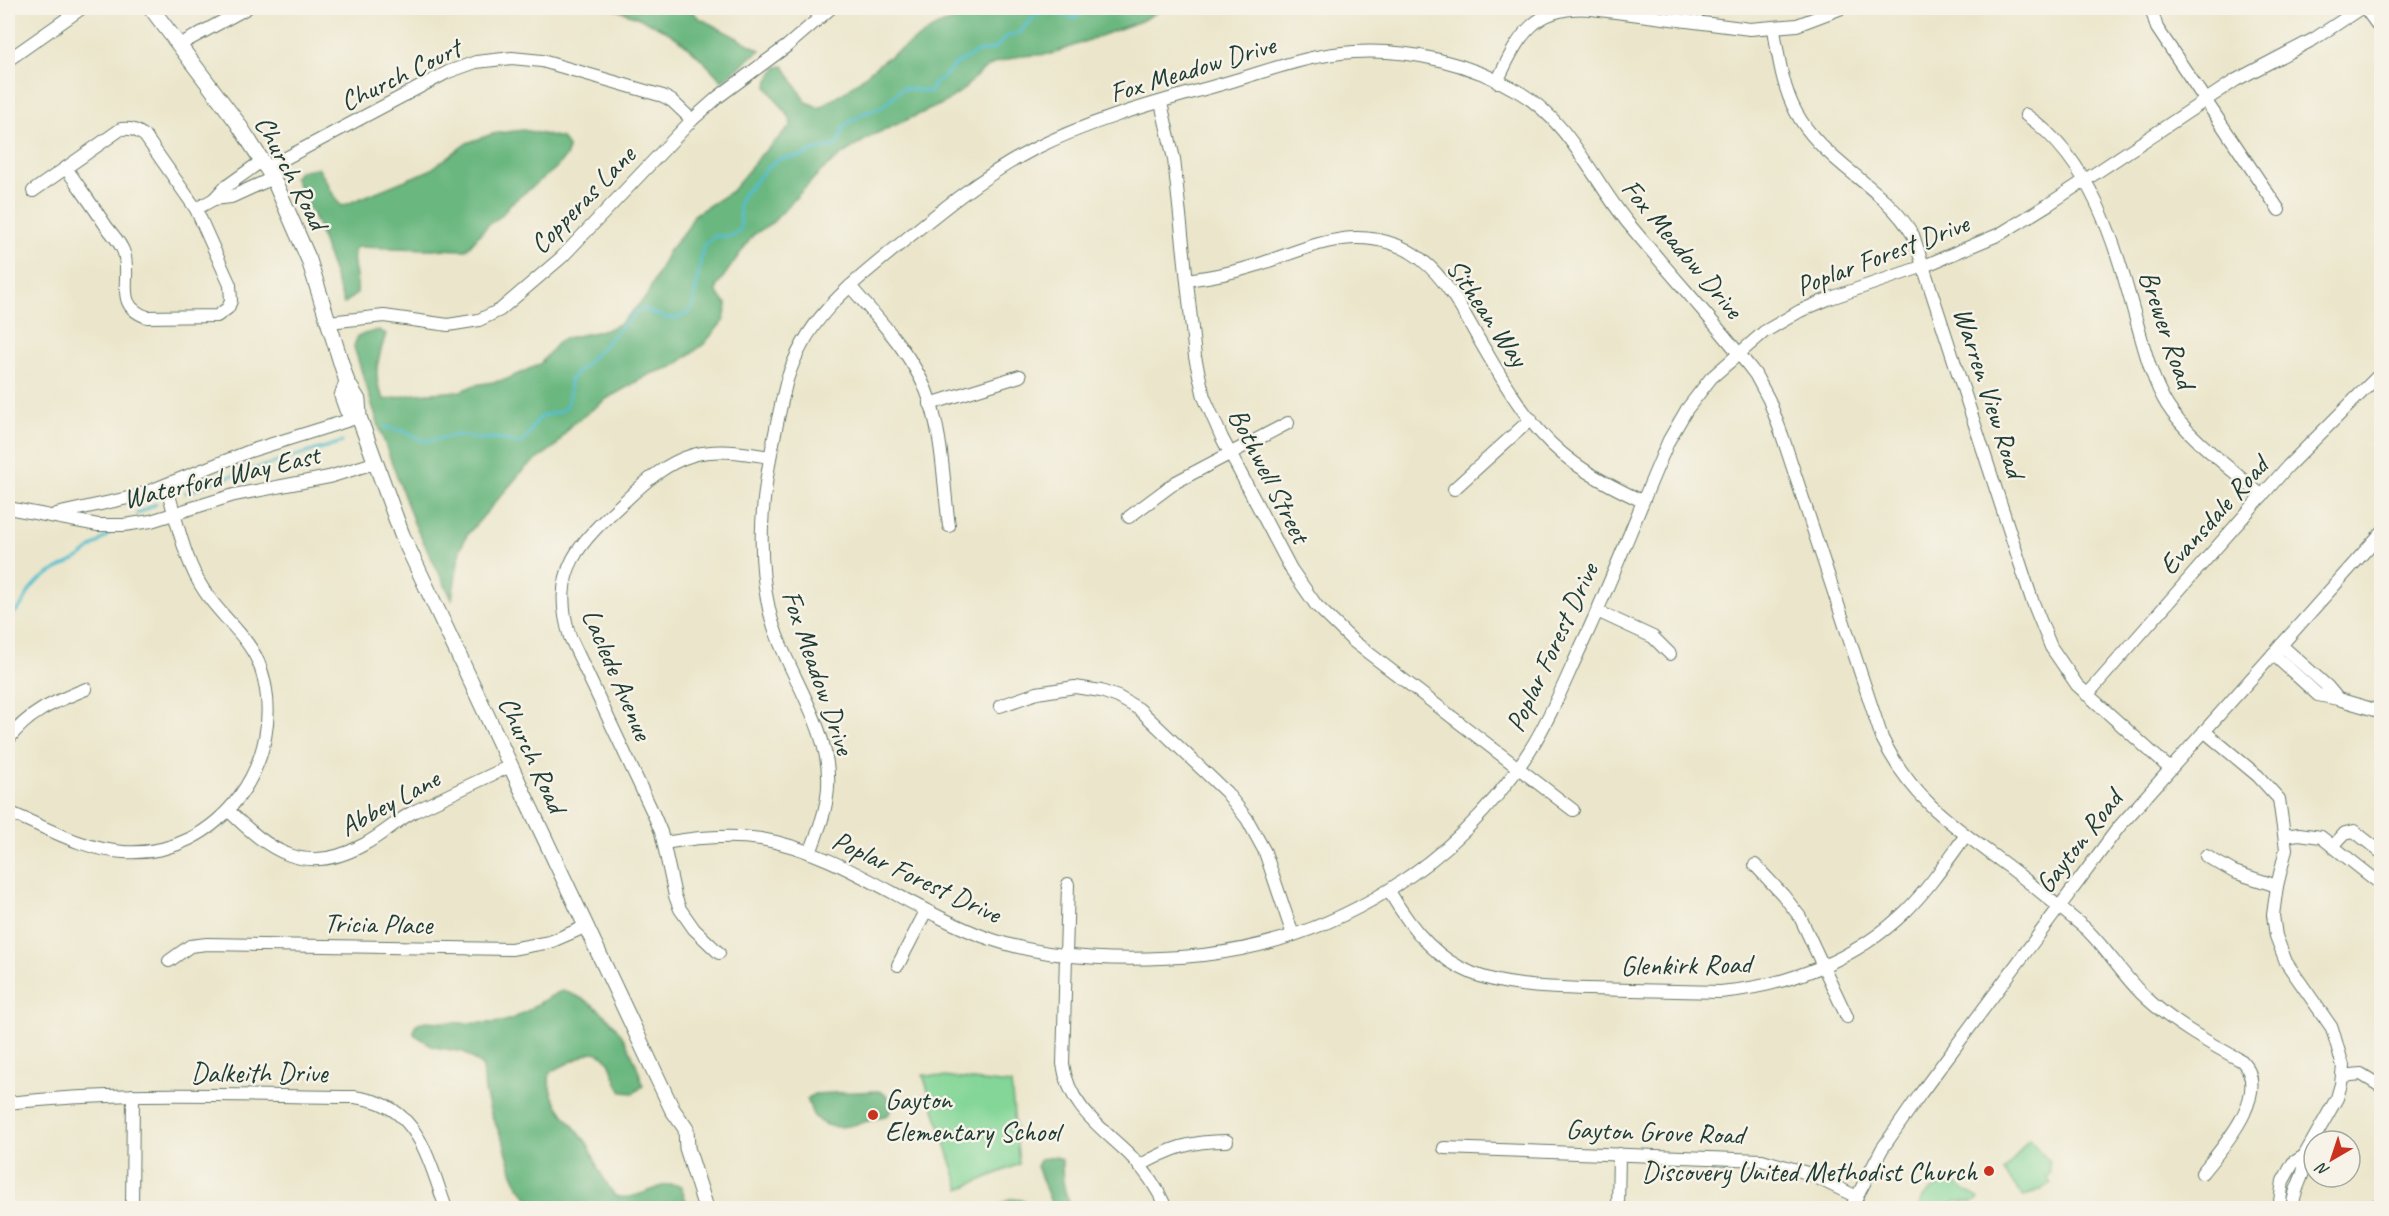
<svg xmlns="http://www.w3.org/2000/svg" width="2389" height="1216" font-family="Caveat,sans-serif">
	<rect width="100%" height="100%" fill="#f7f3e8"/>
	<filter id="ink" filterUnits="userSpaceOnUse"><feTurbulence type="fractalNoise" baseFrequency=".0167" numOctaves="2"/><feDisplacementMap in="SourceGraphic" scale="12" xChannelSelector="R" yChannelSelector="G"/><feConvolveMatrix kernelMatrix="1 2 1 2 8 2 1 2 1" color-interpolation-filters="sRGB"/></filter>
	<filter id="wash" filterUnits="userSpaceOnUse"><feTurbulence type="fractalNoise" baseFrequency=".008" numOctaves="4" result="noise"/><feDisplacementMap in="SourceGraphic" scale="24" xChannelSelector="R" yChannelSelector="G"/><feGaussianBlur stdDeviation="1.35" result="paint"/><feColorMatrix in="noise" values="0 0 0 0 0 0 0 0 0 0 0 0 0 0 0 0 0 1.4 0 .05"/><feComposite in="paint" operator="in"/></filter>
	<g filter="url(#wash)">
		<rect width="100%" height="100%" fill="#ebe6cb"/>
		<g fill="#83d697" stroke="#518a66" stroke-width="1.5">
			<polygon points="923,1075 1011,1084 1019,1164 960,1189"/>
			<polygon points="2029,1139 2049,1161 2050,1174 2047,1177 2051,1184 2024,1197 2004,1172"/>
			<path d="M1950 1179 1979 1199 1974 1203 1956 1201 1946 1208H1919C1919 1194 1939 1186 1950 1179Z"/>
			<polygon points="1010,1199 1021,1200 1035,1208 996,1208"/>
		</g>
		<g fill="#6ab780" stroke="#447a5a" stroke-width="1.5">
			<path d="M612 8H688L699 18 760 50 722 81C685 39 665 26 612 8Z"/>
			<path d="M996 8H1165L1141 21 1051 54 1020 56 995 63 981 71 964 89 944 103 873 135 844 153 819 173 773 222 753 235 717 286V293L727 305 724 320 704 344 673 367 650 374 608 398 570 426 556 446 525 468 467 535 460 550 452 599 414 523 382 436 354 347 357 336 378 330 386 334C379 356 370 378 385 400L415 394 461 391 475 385 505 380 540 364 559 341 566 338 606 330 621 323 646 297 668 252 687 229 694 215 732 191 759 157 791 126 790 118 767 87 768 80 777 67 784 66 805 101 819 108 845 92 884 60 937 26Z"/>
			<path d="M523 130 562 138 568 147 567 155 555 169 509 205 501 216 488 225 466 250 356 247C349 259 359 278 357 293L344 304 317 224 296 181 294 177 300 171 318 168C325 177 335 202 342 206L430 170 467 143 492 134Z"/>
			<path d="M562 991C608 1003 632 1043 643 1086L634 1093 622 1092C611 1078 615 1053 591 1052L550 1072C544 1100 572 1122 587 1143 592 1150 594 1160 598 1168 603 1178 609 1187 615 1196 638 1203 659 1179 681 1186L686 1201 678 1208H537L520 1188 513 1174 504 1143 491 1114 485 1091 483 1067 464 1052 434 1047 414 1034V1028L418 1023 426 1021C445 1022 487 1026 505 1021 525 1016 541 999 562 991Z"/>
			<path d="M878 1091C889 1094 896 1104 888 1115 867 1120 832 1138 815 1117 811 1113 810 1105 807 1099L814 1094Z"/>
			<path d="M1056 1157 1062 1160C1062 1178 1063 1192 1072 1208H1053L1037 1166 1041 1159Z"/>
		</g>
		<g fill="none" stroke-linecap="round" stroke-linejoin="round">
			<g stroke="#53becf" stroke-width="3">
				<polyline points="1110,8 1123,13 1131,8"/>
				<path d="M385 427 406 432 420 439 427 441 457 435 480 439 496 438 520 444C530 437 531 425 540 418 549 411 564 416 568 402 571 395 568 387 571 379L636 312 644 309C662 317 680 327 693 306L703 247 714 236C726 237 733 238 741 228L739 204 742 196 767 168 779 159 803 156 810 152 835 146 839 141 844 126 862 114 882 107 903 88 930 92 935 82 942 79 954 65 977 52 994 49 1006 37 1019 33 1035 15 1052 13 1074 18 1091 8"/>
				<polyline points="186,493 215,481 342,442"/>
				<polyline points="137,514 156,504"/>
				<path d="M8 616C27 608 23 593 38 581 51 571 66 565 80 557 90 550 100 541 110 533"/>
			</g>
		</g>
	</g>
	<g filter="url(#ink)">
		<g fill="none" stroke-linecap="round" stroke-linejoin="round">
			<g stroke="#667869" stroke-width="14">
				<g id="minor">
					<polyline points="813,8 821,16"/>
					<polyline points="2151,8 2157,28 2279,210"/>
					<polyline points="2365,8 2382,31"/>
					<path d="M1774 29C1785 105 1795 127 1856 176 1878 194 1898 210 1913 235L2032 600 2051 647 2077 685 2169 768"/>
					<polyline points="179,45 247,8"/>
					<polyline points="8,60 82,8"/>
					<path d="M1497 82C1519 35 1535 4 1592 9L1750 29 1797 25 1842 8"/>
					<polyline points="1161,103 1174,159 1195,357 1204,397 1222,438 1291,569 1316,605 1353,641 1573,810"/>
					<path d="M2026 115C2094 162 2116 248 2137 323 2145 351 2152 380 2167 405 2187 437 2233 470 2262 496"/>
					<polyline points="263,160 224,188 214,199 231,197 273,178"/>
					<path d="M66 168C79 187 93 206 106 226 112 234 121 243 124 253 132 280 113 305 147 317L217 316 228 308 231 301 230 285 196 209"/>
					<polyline points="267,168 448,72 476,62 512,58 542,61 663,96 672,101 692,120"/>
					<path d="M33 191 121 129C132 128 136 130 145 136L196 209 214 199"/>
					<path d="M1187 280C1210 277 1232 273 1254 266 1286 256 1321 239 1355 238 1423 237 1449 286 1478 338 1497 370 1516 405 1541 433 1569 465 1604 483 1642 501"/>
					<path d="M850 286C878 319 909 350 926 390 943 432 943 482 949 526"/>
					<polyline points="329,322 384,316 448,325 479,320 500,310 562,257 692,120 718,97 787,46 831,8"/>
					<polyline points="930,404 1020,376"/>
					<polyline points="1454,489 1531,419"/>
					<polyline points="8,508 98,525 124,525 151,521 234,495 329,477 374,463"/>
					<polyline points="56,514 137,496 250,451 359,417"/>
					<polyline points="1129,517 1176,482 1288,423"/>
					<polyline points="1597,611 1653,637 1670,654"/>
					<polyline points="2273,654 2318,695 2338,699 2328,687 2281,645"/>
					<polyline points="2087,695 2288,466 2382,372"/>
					<polyline points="2338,699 2382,712"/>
					<polyline points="1000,706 1037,693 1075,687 1101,691 1118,697 1139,709 1226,792 1247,819 1265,852 1293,935"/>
					<polyline points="2204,731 2258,776 2279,799 2286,849 2277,886 2273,915 2276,936 2286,962 2332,1028 2343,1066 2341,1084 2337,1098 2304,1156 2293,1163 2283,1181 2279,1208"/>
					<path d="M8 740C28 712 55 702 86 689"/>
					<path d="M229 811C270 851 305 877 363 845 381 836 396 821 413 812L510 766"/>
					<path d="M8 812C46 827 81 849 123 852 220 859 290 758 261 669 251 638 222 618 205 592 184 561 177 520 166 485"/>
					<polyline points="2285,836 2299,834 2321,837 2382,885"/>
					<path d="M664 843C697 837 728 834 761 839 836 851 910 909 982 936 1048 961 1133 962 1203 955 1336 940 1458 864 1530 750 1552 715 1567 676 1585 638 1615 573 1640 506 1669 440L1687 409 1711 378 1764 332 1800 311 1828 299 1924 266 2000 234 2049 204 2236 80 2314 39 2361 8"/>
					<polyline points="2333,846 2345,833 2354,831 2382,853"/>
					<path d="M810 853C818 831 827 810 828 787 832 725 782 669 769 609 756 551 762 495 774 438 778 419 782 399 787 380 805 322 843 291 888 254 934 216 980 177 1034 149 1095 118 1163 101 1229 82 1270 70 1311 54 1354 52 1411 49 1470 63 1519 92 1569 121 1593 180 1628 223 1670 274 1715 322 1755 374L1769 400 1782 435 1882 738C1912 800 1955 827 2009 867 2035 887 2059 907 2085 928 2106 948 2121 973 2142 994 2171 1022 2207 1042 2242 1061 2272 1093 2223 1147 2202 1173"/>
					<polyline points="2206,856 2234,872 2277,886"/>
					<polyline points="1755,865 1783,895 1800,917 1847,1017"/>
					<path d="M1068 884 1063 1064C1069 1107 1101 1127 1130 1155 1145 1170 1158 1189 1166 1208"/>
					<path d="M1389 891C1442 982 1490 986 1588 989 1632 990 1676 991 1720 992 1788 986 1857 959 1906 911 1929 888 1947 861 1966 835"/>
					<path d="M719 953 694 929 680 909 675 896 661 832 653 813 570 637C549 570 580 542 626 500 646 481 666 463 693 455 719 448 745 453 770 457"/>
					<polyline points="169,961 190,946 207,944 511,949 550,942 587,926"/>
					<polyline points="898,965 926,911"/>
					<polyline points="2342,1076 2361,1074 2382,1087"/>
					<path d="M8 1103C123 1090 239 1096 355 1097 364 1099 374 1100 382 1104 423 1122 432 1171 446 1208"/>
					<polyline points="1444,1148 1762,1160 1807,1173 1857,1197"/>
					<path d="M1139 1166C1171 1148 1190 1141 1227 1141"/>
					<polyline points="132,1208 133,1095"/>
					<polyline points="1618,1208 1619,1154"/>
					<polyline points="1851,1208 1882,1149 1921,1093 2118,828 2382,532"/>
					<path d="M2293 1208C2292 1188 2308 1175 2304 1156"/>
				</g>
			</g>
			<g stroke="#667869" stroke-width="17">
				<g id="major">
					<polyline points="151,8 237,122 273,178 309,260 347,382 358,400 359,417 402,535 672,1109 686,1129 687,1148 706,1208"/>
					<polyline points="347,382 342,396 347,410 359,417"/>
					<polyline points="2374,1208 2382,1206"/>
				</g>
			</g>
			<use href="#minor" stroke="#fff" stroke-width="12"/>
			<use href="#major" stroke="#fff" stroke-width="15"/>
		</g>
	</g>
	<g fill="#c8321e" stroke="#f7f3e8" stroke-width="2">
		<circle cx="873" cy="1115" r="6"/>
		<circle cx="1989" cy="1171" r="6"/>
	</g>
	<g text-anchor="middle" stroke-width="5" stroke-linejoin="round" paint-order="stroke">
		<g font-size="28" fill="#1f3d34" stroke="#f7f3e8">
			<text transform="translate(1192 68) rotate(-17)" y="10">Fox Meadow Drive</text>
			<text transform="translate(400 74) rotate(-26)" y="10">Church Court</text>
			<text transform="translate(292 172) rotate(62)" y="10">Church Road</text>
			<text transform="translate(582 199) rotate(-46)" y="10">Copperas Lane</text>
			<text transform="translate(1683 248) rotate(50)" y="10">Fox Meadow Drive</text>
			<text transform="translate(1882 254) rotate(-21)" y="10">Poplar Forest Drive</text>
			<text transform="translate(1488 312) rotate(56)" y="10">Sithean Way</text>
			<text transform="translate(2168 329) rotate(71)" y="10">Brewer Road</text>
			<text transform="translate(1990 392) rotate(72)" y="10">Warren View Road</text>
			<text transform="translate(1270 475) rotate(63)" y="10">Bothwell Street</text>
			<text transform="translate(221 476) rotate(-13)" y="10">Waterford Way East</text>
			<text transform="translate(2213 515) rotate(-48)" y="10">Evansdale Road</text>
			<text transform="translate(1551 647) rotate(-65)" y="10">Poplar Forest Drive</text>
			<text transform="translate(819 672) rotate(71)" y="10">Fox Meadow Drive</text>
			<text transform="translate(618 674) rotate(67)" y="10">Laclede Avenue</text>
			<text transform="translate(533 754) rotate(65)" y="10">Church Road</text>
			<text transform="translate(389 802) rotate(-29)" y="10">Abbey Lane</text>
			<text transform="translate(2078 841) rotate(-52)" y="10">Gayton Road</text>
			<text transform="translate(917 876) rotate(25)" y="10">Poplar Forest Drive</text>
			<text transform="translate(378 923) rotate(1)" y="10">Tricia Place</text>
			<text transform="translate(1686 964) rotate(-1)" y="10">Glenkirk Road</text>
			<text x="259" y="1082">Dalkeith Drive</text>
			<text transform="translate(1655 1131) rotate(2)" y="10">Gayton Grove Road</text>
		</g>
		<g font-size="28" fill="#1f3d34" stroke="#f7f3e8" text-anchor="start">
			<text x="885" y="1109">Gayton<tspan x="885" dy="32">Elementary School</tspan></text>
			<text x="1977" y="1181" text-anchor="end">Discovery United Methodist Church</text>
		</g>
	</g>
	<rect width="2389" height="1216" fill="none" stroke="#f7f3e8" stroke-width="30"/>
	<g transform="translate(2332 1159) rotate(219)"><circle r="28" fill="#f7f3e8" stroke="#a1aaa0" stroke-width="1.5"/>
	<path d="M0-4.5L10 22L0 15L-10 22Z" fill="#c8321e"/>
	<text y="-9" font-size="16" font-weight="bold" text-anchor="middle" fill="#1f3d34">N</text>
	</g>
</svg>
